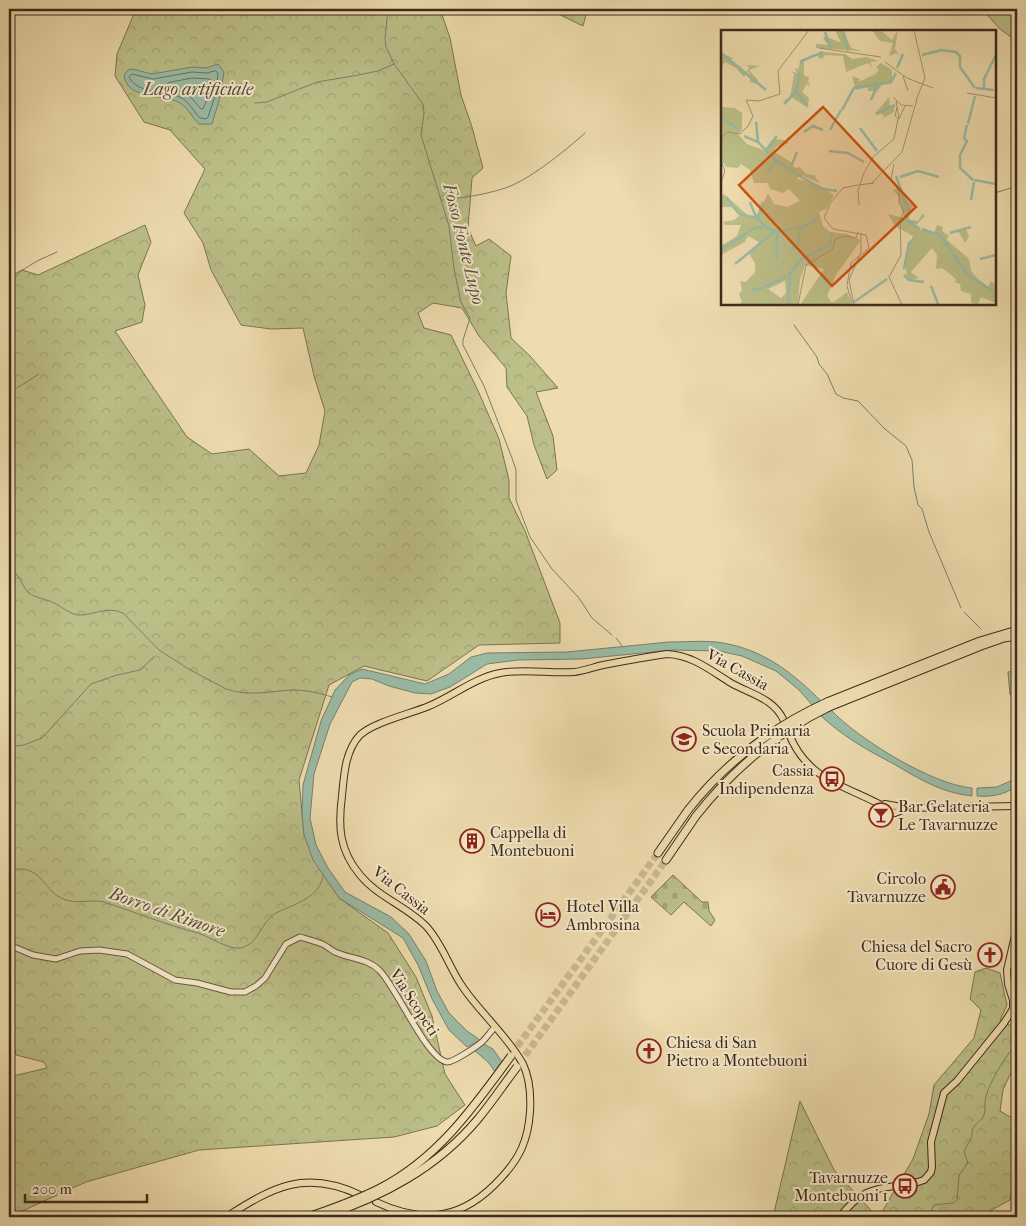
<svg xmlns="http://www.w3.org/2000/svg" width="1026" height="1226" font-family="'IM FELL French Canon',serif">
	<defs>
		<pattern id="forest-crowns" width="20" height="18" patternUnits="userSpaceOnUse" patternTransform="scale(1.25)"><rect width="20" height="18" fill="#bcbf88"/><path d="M2 6a3 3 0 1 1 6 0M12 15a3 3 0 1 1 6 0" fill="none" stroke="#a2a475"/></pattern>
		<pattern id="cemetery-stones" width="16" height="16" patternUnits="userSpaceOnUse" patternTransform="scale(1.25)"><rect width="16" height="16" fill="#bcbf88"/><path d="M2 7V4a2 2 0 0 1 4 0v3zM10 15v-3a2 2 0 0 1 4 0v3z" fill="#a2a475"/></pattern>
	</defs>
	<rect width="100%" height="100%" fill="#eedcae"/>
	<filter id="stains"><feTurbulence type="fractalNoise" baseFrequency=".004" numOctaves="4"/><feColorMatrix values="0 0 0 0 .2 0 0 0 0 .09 0 0 0 0 .02 0 0 0 .5 -.17"/></filter>
	<radialGradient id="worn" r=".72"><stop offset=".6" stop-color="#630" stop-opacity="0"/><stop offset="1" stop-color="#630" stop-opacity=".3"/></radialGradient>
	<g fill="url(#forest-crowns)" stroke="#7c7452">
		<polygon points="136,9 440,9 450,38 461,95 472,127 483,168 472,178 468,228 476,246 489,239 511,256 506,293 511,338 530,356 558,388 536,392 553,436 557,470 547,479 534,445 527,416 507,387 506,368 479,336 462,308 433,303 418,313 424,328 451,335 479,393 499,439 509,480 509,498 525,531 560,623 560,643 479,645 427,681 364,666 329,685 299,780 304,835 339,898 388,933 416,977 432,1016 445,1074 465,1105 437,1126 394,1137 199,1150 86,1182 9,1217 9,1077 47,1068 44,1062 16,1055 9,1022 9,277 22,270 38,275 145,225 151,242 138,275 145,305 142,322 115,331 187,437 212,454 249,449 279,476 306,473 319,445 325,411 314,376 303,328 271,329 241,325 211,270 203,243 184,213 205,169 170,130 144,122 115,76 117,54"/>
		<polygon points="548,9 585,9 586,15 583,26"/>
		<polygon points="986,968 1000,973 1007,1005 1000,1020 1011,1026 1017,1024 1017,1059 1003,1090 1000,1111 1017,1121 1017,1165 1010,1200 979,1217 879,1217 913,1159 929,1114 934,1085 974,1038 981,1010 970,999 975,972"/>
		<polygon points="800,1101 834,1170 877,1217 773,1217"/>
	</g>
	<polygon fill="url(#cemetery-stones)" stroke="#7c7452" points="673,875 702,902 708,902 709,911 715,920 711,926 684,902 671,915 651,897"/>
	<g fill="#bcbf88" stroke="#7c7452">
		<polygon points="982,9 1017,9 1017,31 1011,37 1000,29"/>
		<polygon points="1017,671 1017,694 1010,695 1008,672"/>
	</g>
	<g fill="#9bbca6" stroke="#75826f">
		<path d="M218 64 224 72 220 97 212 124H199C192 117 188 108 180 103 164 93 127 101 124 75L128 70 132 69 152 74 192 67 206 68Z"/>
		<path d="M669 642C686 642 706 640 723 643 764 650 793 673 822 702L813 706 799 690 776 671 742 656 719 651 672 650 582 659 518 660 487 664 450 687 431 694 415 693 389 686 372 679 360 678 352 682 330 724 314 774 310 818 316 845 328 868 345 892 391 917 409 934 426 961 437 991 449 1013 467 1031 480 1040 467 1047 449 1030 432 999 418 965 403 938 339 898 313 860 304 835 302 813 303 785 321 721 335 690 349 675 362 669 425 684 449 674 471 657 487 653 567 652Z"/>
		<path d="M831 710C858 739 933 785 972 788V796C942 793 919 779 894 764 867 750 842 736 820 715Z"/>
		<path d="M1017 778V786C1004 795 992 797 977 796V788L997 787Z"/>
		<polygon points="484,1044 493,1049 502,1062 495,1072 489,1063 473,1049"/>
	</g>
	<g fill="none" stroke-linecap="round" stroke-linejoin="round">
		<g stroke="#6c7361" stroke-width="1">
			<path d="M216 71 218 74 215 96 208 117 206 119 200 118C194 112 190 103 182 98 166 90 138 95 129 77L132 74 153 79 192 72 206 73Z"/>
			<polygon points="192,78 209,79 211,80 209,95 203,109 201,109 188,94 166,86 168,83"/>
		</g>
		<g stroke="#75826f" stroke-width="1">
			<polyline points="388,9 385,39 386,47 394,64 423,104 424,113 421,135 449,226 454,269 461,302 470,318 463,340 463,345 484,386 512,458 516,470 516,500 530,537 552,569 579,598 592,618 612,635"/>
			<polyline points="255,103 267,102 317,82 353,76 378,71 394,64"/>
			<polyline points="995,193 1017,186"/>
			<path d="M442 200C462 198 483 195 502 189 526 183 566 150 585 133"/>
			<polyline points="9,284 21,271 37,261 57,252"/>
			<polyline points="794,325 817,357 819,364 827,374 836,394 843,398 858,401 885,429 906,446 912,460 914,487 918,505 922,509 929,532 961,608"/>
			<polyline points="9,393 39,374"/>
			<path d="M9 566C19 574 23 588 29 593 35 598 47 599 54 603 63 607 71 616 82 615 97 614 107 606 123 613L159 650 187 668 226 689C250 697 270 691 293 690 307 690 320 693 332 697"/>
			<polyline points="964,612 981,629"/>
			<polyline points="616,638 623,647"/>
			<polyline points="9,747 24,745 42,738 91,684 117,675 140,670 154,657"/>
			<path d="M9 870C45 863 41 892 66 900 78 904 92 899 104 902 135 912 166 925 198 933 210 937 229 950 241 948 259 944 262 919 278 912 295 904 321 897 323 875"/>
			<path d="M929 1217 934 1205 953 1203 957 1200 959 1175 968 1163C961 1146 966 1151 971 1138 973 1135 971 1130 974 1127 977 1122 982 1121 984 1115 986 1109 984 1102 986 1096 992 1077 1005 1058 1017 1042"/>
		</g>
		<g stroke="#cbb891" stroke-width="7" stroke-dasharray="7 3.5" stroke-linecap="butt">
			<polyline points="511,1055 658,853"/>
			<polyline points="519,1064 666,860"/>
		</g>
		<g stroke="#695640" stroke-width="7">
			<path id="minor" d="M9 945 33 955 56 959 80 951 99 950 127 954 175 980 197 983 231 992H245L256 986 265 978 286 944 300 937C307 939 315 941 322 944 327 946 331 950 335 952 350 959 368 958 380 971 396 987 427 1059 447 1062 452 1063 478 1046 483 1041 487 1037 491 1031 495 1027"/>
		</g>
		<g stroke="#3d2a1c" stroke-width="8">
			<g id="major">
				<path d="M789 734C810 786 854 786 895 813L907 808"/>
				<polyline points="885,804 907,808 1017,806"/>
				<path d="M376 1202C425 1225 464 1219 501 1178 520 1158 528 1140 530 1112 531 1096 530 1079 523 1064 507 1035 480 1013 462 986 449 967 442 943 426 926 406 906 378 897 360 875 339 850 338 826 342 796 344 775 345 751 360 735 374 722 410 714 429 706 453 696 474 678 500 673 525 668 550 674 574 672 584 671 594 667 603 665 624 661 646 657 667 654 692 655 710 670 731 683 750 694 774 698 784 721"/>
				<path d="M226 1217C273 1187 305 1169 360 1195"/>
				<path d="M840 1217C865 1183 882 1190 918 1182L924 1180 931 1172 932 1167 931 1142 944 1093 957 1081 1004 1023 1013 1009V1000L1008 984 1007 970 1017 927"/>
			</g>
		</g>
		<g stroke="#3d2a1c" stroke-width="9">
			<g id="highway">
				<polyline points="827,702 980,641 1017,630"/>
				<polyline points="829,707 981,646 1004,638 1017,636"/>
				<polyline points="658,853 688,810"/>
				<polyline points="666,860 696,816"/>
			</g>
		</g>
		<use href="#minor" stroke="#f4e8ca" stroke-width="5"/>
		<use href="#major" stroke="#eedcae" stroke-width="6"/>
		<use href="#highway" stroke="#eedcae" stroke-width="7"/>
		<g stroke="#3d2a1c" stroke-width="9" stroke-linecap="butt">
			<g id="highway-bridge">
				<path d="M688 810C726 762 772 727 827 702"/>
				<path d="M696 816C733 769 776 733 829 707"/>
				<path d="M308 1217C333 1208 357 1200 380 1188 437 1159 474 1107 511 1056"/>
				<path d="M322 1217C382 1197 437 1168 478 1119 492 1102 504 1084 517 1067"/>
			</g>
		</g>
		<use href="#highway-bridge" stroke="#eedcae" stroke-width="7"/>
	</g>
	<defs>
		<g id="school-ring" transform="scale(1.25)"><circle r="9.5" fill="#f4e8ca" stroke="#8f2418" stroke-width="1.5"/><path d="M0-5L7-2L0 1L-7-2ZM-4 1L0 2.5L4 1V4Q0 6-4 4Z" fill="#8f2418"/></g>
		<g id="bus-ring" transform="scale(1.25)"><circle r="9.5" fill="#f4e8ca" stroke="#8f2418" stroke-width="1.5"/><path d="M-5-6H5V4H4V6H2V4H-2V6H-4V4H-5ZM-3.5-4V0h7V-4ZM-3.5 1.2v1.5H-2V1.2ZM2 1.2v1.5H3.5V1.2Z" fill="#8f2418"/></g>
		<g id="bar-ring" transform="scale(1.25)"><circle r="9.5" fill="#f4e8ca" stroke="#8f2418" stroke-width="1.5"/><path d="M-6-5H6L.8 .8V4.5H3.5V6h-7V4.5H-.8V.8Z" fill="#8f2418"/></g>
		<g id="building-ring" transform="scale(1.25)"><circle r="9.5" fill="#f4e8ca" stroke="#8f2418" stroke-width="1.5"/><path d="M-4-6H4V6H1V3H-1V6H-4ZM-2.5-4.3h1.7v1.8h-1.7ZM.8-4.3h1.7v1.8H.8ZM-2.5-1h1.7V.8h-1.7ZM.8-1h1.7V.8H.8Z" fill="#8f2418"/></g>
		<g id="civic-ring" transform="scale(1.25)"><circle r="9.5" fill="#f4e8ca" stroke="#8f2418" stroke-width="1.5"/><path d="M-.6-6.5H3V-4.5H.6V-3L4-1V1h2V6H-6V1h2V-1L-.6-3ZM-1.2 2.5V6h2.4V2.5Z" fill="#8f2418"/></g>
		<g id="hotel-ring" transform="scale(1.25)"><circle r="9.5" fill="#f4e8ca" stroke="#8f2418" stroke-width="1.5"/><path d="M-6-4.5h1.5V1H6V5H4.5V3h-9V5H-6ZM-4 0a1.8 1.8 0 1 1 3.6 0ZM.5 0V-2.5h3Q6-2.5 6 0Z" fill="#8f2418"/></g>
		<g id="church-ring" transform="scale(1.25)"><circle r="9.5" fill="#f4e8ca" stroke="#8f2418" stroke-width="1.5"/><path d="M-1.2-6h2.4v3.5h3.3v2.4h-3.3V6h-2.4V-.1h-3.3v-2.4h3.3Z" fill="#8f2418"/></g>
	</defs>
	<g fill-rule="evenodd">
		<use href="#school-ring" x="684" y="739"/>
		<use href="#bus-ring" x="832" y="779"/>
		<use href="#bar-ring" x="881" y="815"/>
		<use href="#building-ring" x="472" y="841"/>
		<use href="#civic-ring" x="943" y="887"/>
		<use href="#hotel-ring" x="548" y="915"/>
		<use href="#church-ring" x="990" y="955"/>
		<use href="#church-ring" x="649" y="1051"/>
		<use href="#bus-ring" x="905" y="1186"/>
	</g>
	<g text-anchor="middle" stroke-width="4" stroke-linejoin="round" paint-order="stroke">
		<g font-size="16" fill="#3d2a1c" stroke="#f4e8ca">
			<text transform="translate(738 669) rotate(29)" y="6">Via Cassia</text>
			<text transform="translate(402 890) rotate(38)" y="6">Via Cassia</text>
			<text transform="translate(415 1002) rotate(57)" y="6">Via Scopeti</text>
		</g>
		<g font-size="16" fill="#3d2a1c" stroke="#f4e8ca" text-anchor="start">
			<text x="702" y="736">Scuola Primaria<tspan x="702" dy="18">e Secondaria</tspan></text>
			<text x="814" y="776" text-anchor="end">Cassia<tspan x="814" dy="18">Indipendenza</tspan></text>
			<text x="898" y="812">Bar Gelateria<tspan x="898" dy="18">Le Tavarnuzze</tspan></text>
			<text x="490" y="838">Cappella di<tspan x="490" dy="18">Montebuoni</tspan></text>
			<text x="926" y="884" text-anchor="end">Circolo<tspan x="926" dy="18">Tavarnuzze</tspan></text>
			<text x="566" y="912">Hotel Villa<tspan x="566" dy="18">Ambrosina</tspan></text>
			<text x="972" y="952" text-anchor="end">Chiesa del Sacro<tspan x="972" dy="18">Cuore di Gesù</tspan></text>
			<text x="666" y="1048">Chiesa di San<tspan x="666" dy="18">Pietro a Montebuoni</tspan></text>
			<text x="888" y="1183" text-anchor="end">Tavarnuzze<tspan x="888" dy="18">Montebuoni 1</tspan></text>
		</g>
		<g font-size="18" font-style="italic" fill="#544e3e" stroke="#f4e8ca">
			<text x="198" y="95">Lago artificiale</text>
			<text transform="translate(464 244) rotate(76)" y="6">Fosso Fonte Lupo</text>
			<text transform="translate(167 912) rotate(19)" y="6">Borro di Rimore</text>
		</g>
	</g>
	<g transform="translate(721 30)">
		<rect width="275" height="275" fill="#eedcae"/>
		<path d="M168 67 169 76 173 75V82L164 87 159 82 154 84Z" fill="#bcbf88"/>
		<path d="M114 0H122L130 18 141 21 95 18V14L107 15 102 8 104 6 120 13ZM151 0 162 2 171 10 177 0 174 19 180 27 176 23 168 26 172 13 159 11ZM103 22 124 24 131 29 145 27 157 31 149 32 151 38 147 33 125 42 122 26 104 25 101 29 98 28 96 24ZM0 23 12 28 10 30 19 37 21 35 20 38 25 42 28 38 26 35 39 36 28 40 37 50 36 54 29 52 28 41 23 47 15 38 4 32 0 38ZM87 29 83 32V45L89 48 87 50 91 52 86 50 89 54 85 53 91 56 85 55 81 62 88 68 87 78 70 67 66 70 60 69H67L70 63 73 44 70 41 76 43 74 38 77 39 80 30ZM154 44 151 48 162 54 156 61H147V57L135 60 131 46 139 49 138 52ZM0 65 1 77 14 78 21 83V100L17 104 26 114 45 121 52 109 64 110 68 113 55 117 53 122 70 132 74 138 79 137 85 144 93 145 99 153 79 145 76 149 92 153 113 165 105 179 98 182 102 196 109 202 126 204 140 210 115 245 106 266 110 271 103 275H79L103 239 84 235 79 249 77 275H17L21 272 18 264 21 260 19 251 25 252 34 242V233L28 224 38 212 27 206 24 212 0 225V216L16 206 20 195H4L2 192 13 190 19 185 10 177H0V166L3 164 29 187 38 183 47 163 53 174 66 177 79 171 68 159 62 163 49 159 47 153H33L29 140 20 134 17 138 5 137 2 132 0 134ZM64 251 65 263 60 268 47 259ZM174 159H180L183 168 192 176 186 189 197 191 201 184 204 186 195 195 197 199 213 203 216 195 222 197 221 201 226 205 237 199H245L248 207 244 213 237 201 228 204 226 210 248 229 250 241 257 249 267 257 270 251 275 255V273L260 267 257 274 250 273V264L240 261 239 254 234 252 235 249 221 238 215 239 216 225 211 218 190 242 198 248 186 250 184 227 192 206 174 196 167 184 183 188 177 166 172 160Z" fill="#bcbf88" fill-rule="evenodd"/>
		<path d="M126 262 131 275H103L105 271 113 272Z" fill="#bcbf88"/>
		<path d="M160 33 171 40V51L152 54 151 48 158 40 155 37Z" fill="#bcbf88"/>
		<path fill="none" stroke="#9bbca6" stroke-width="2.5" d="M122 0 127 21M104 2 110 18M0 23 45 60M201 25 220 20 235 22 239 26V37L254 58M80 34V31L102 22M176 38 182 24M255 58 273 60M263 58V49L275 25M75 62 86 75M150 70 156 56M63 74 75 62 79 43M121 80 133 58 170 52 175 43M155 84 174 75M0 88 18 99M35 92 37 111M247 94 254 66M246 95 243 108 246 111 239 125V138L252 150M139 98 156 121M109 100 120 80M83 102 92 96 102 100M23 106 37 112 53 129 82 148 102 159 116 161M45 120 56 106M108 121 127 123 143 132M70 137 76 122M46 144 55 131M175 146 188 181 186 190 199 199M179 147 197 141 218 147M253 150 275 154M5 167 18 184 36 188M250 170 253 152M29 172 35 187M36 187 45 198 58 202 89 194 98 187M37 187 42 172M201 199 219 205 232 224M229 203 250 197M0 220 33 198 42 197M70 220 77 214 80 197M232 224 247 245 275 263M56 229V203M259 229 275 225M14 234 53 202M183 239 188 213 193 209M183 245 188 250 203 252M210 256 217 274M31 259 37 260 66 246M133 272 166 249M67 275 69 244 80 229 109 215 111 202"/>
		<path fill="none" stroke="#a79574" stroke-width="1" d="M193 0 204 48 195 70M98 18 160 27M164 32 186 48 212 58M182 46 187 61M246 63 275 68M172 67 180 75 192 76M175 71 178 88M176 77 174 86 178 89 184 76M0 108 7 102 19 104 27 96 32 86 25 70 38 71 59 64 57 41 88 0M0 131 4 141 0 153M173 134 170 149 178 161V173L183 181 179 189 180 225 168 247 181 275M150 154 181 122 196 69M137 155 122 158 110 172 103 188 112 199 145 205 148 218 140 225M138 155 153 153M138 175 137 160 143 143 152 127 173 109 177 89M126 255 130 233 138 226M126 256 131 273M77 275 85 235 112 219 114 209 123 206 135 208 137 202M133 275 128 250 140 222V203"/>
		<path fill="#ce520e" fill-opacity="0.15" stroke="#ce520e" stroke-width="2.5" d="M102 77 195 177 111 256 18 155Z"/>
		<rect width="275" height="275" fill="none" stroke="#3d2a1c" stroke-width="2.5"/>
	</g>
	<rect width="1026" height="1226" fill="none" stroke="#eedcae" stroke-width="30"/>
	<rect x="10" y="10" width="1006" height="1206" fill="none" stroke="#3d2a1c" stroke-width="2.5"/>
	<rect x="15" y="15" width="996" height="1196" fill="none" stroke="#3d2a1c"/>
	<path d="M25 1194v8h122v-8" fill="none" stroke="#3d2a1c" stroke-width="2.5"/>
	<text x="32" y="1194" font-size="15" fill="#3d2a1c" stroke="#f4e8ca" stroke-width="4" paint-order="stroke">200 m</text>
	<rect width="100%" height="100%" filter="url(#stains)"/>
	<rect width="100%" height="100%" fill="url(#worn)"/>
</svg>
